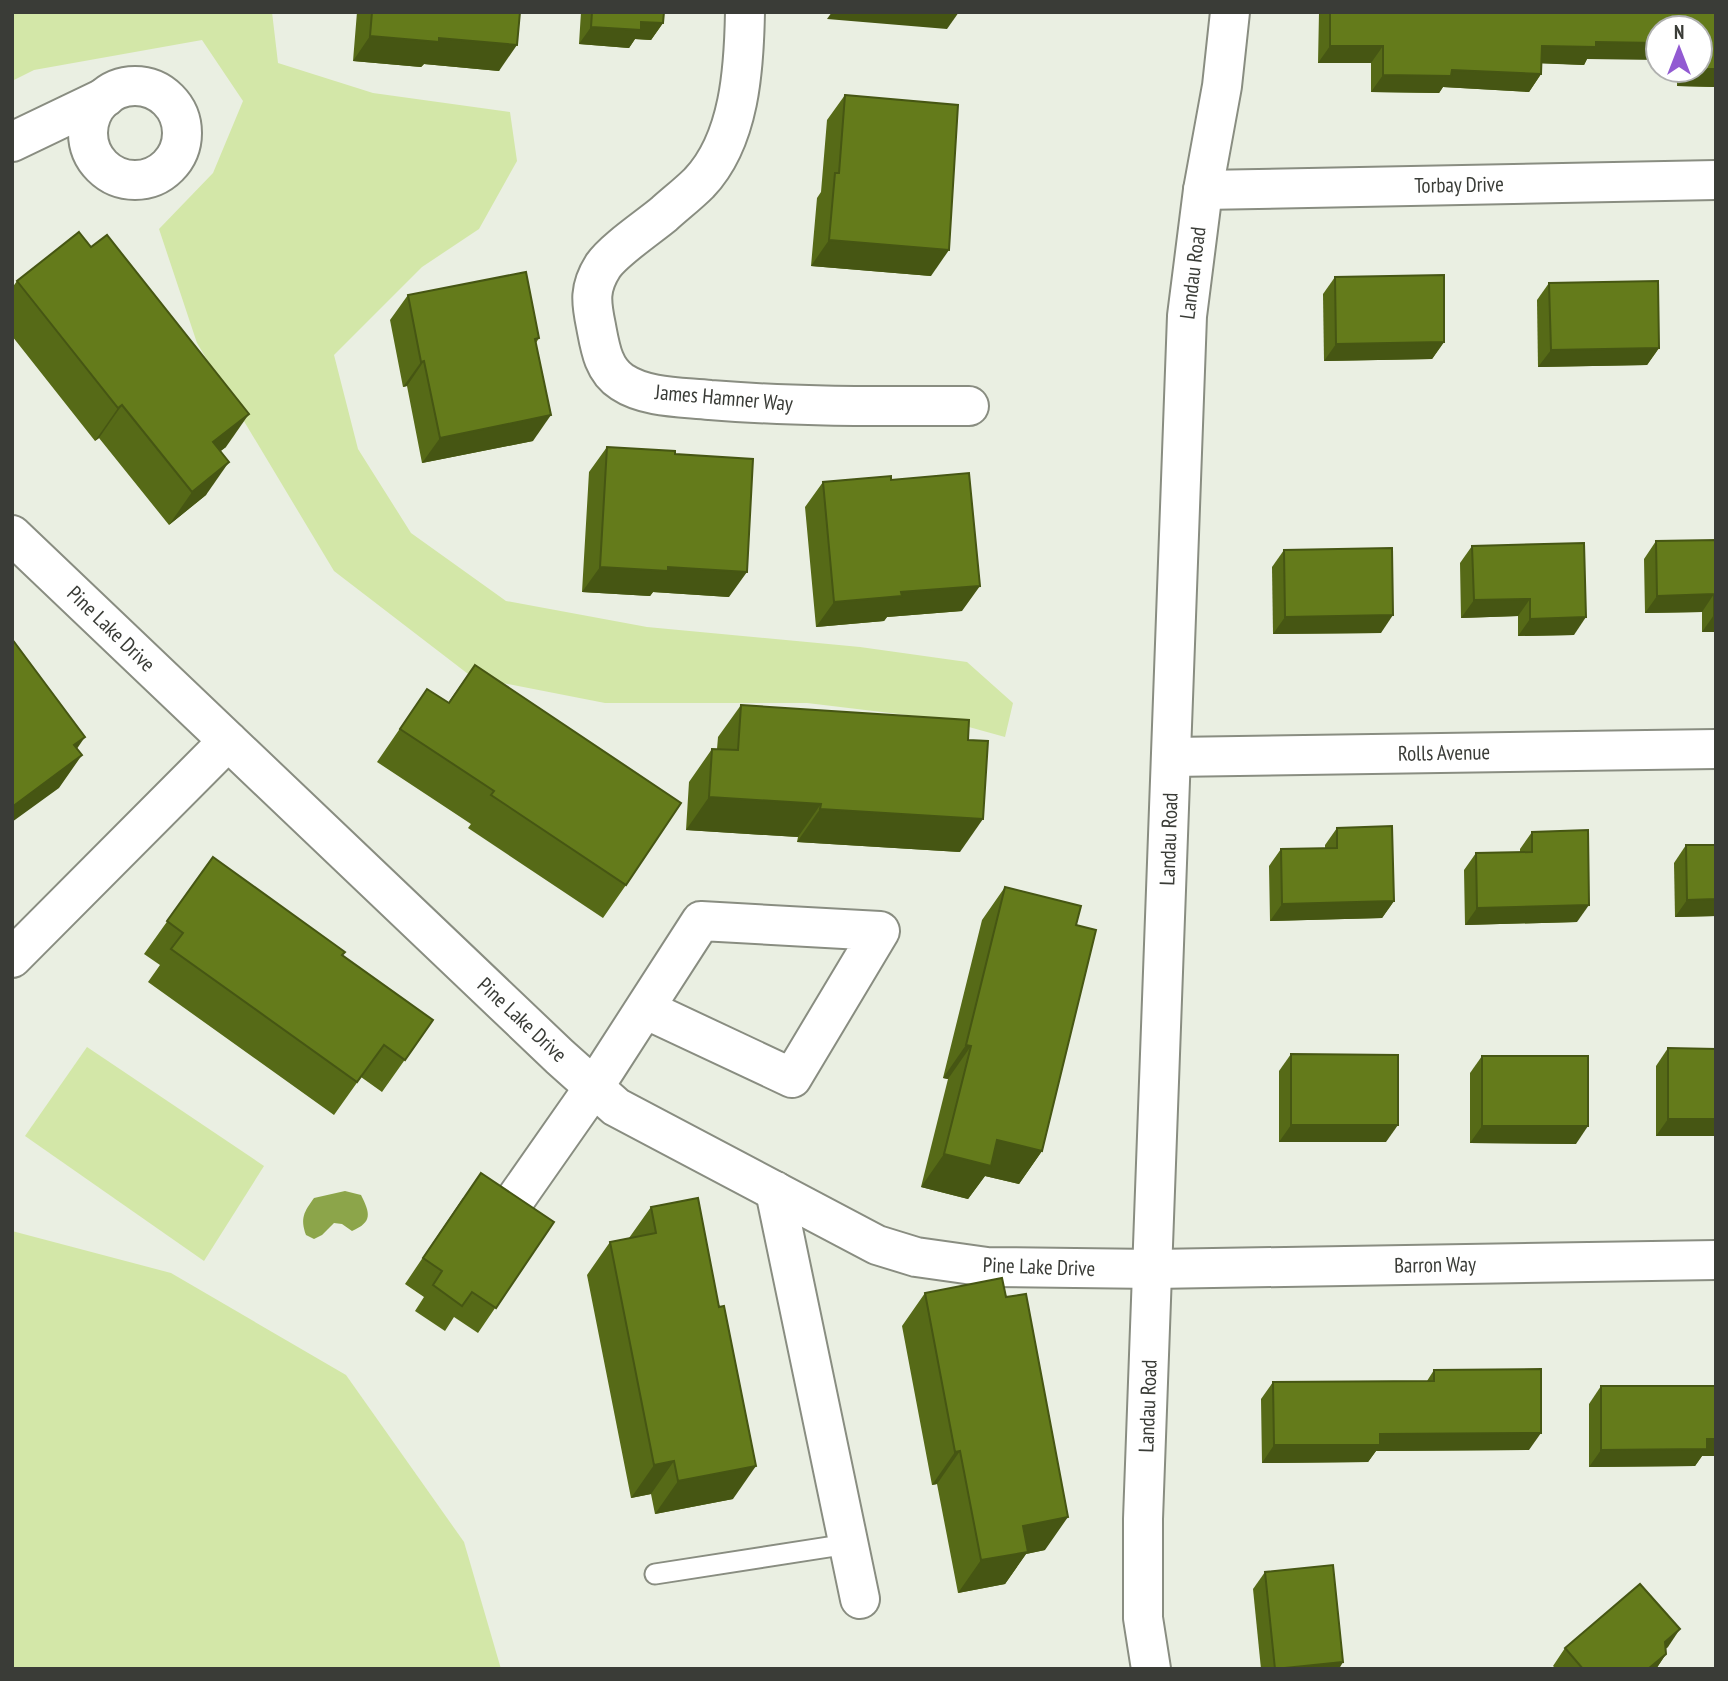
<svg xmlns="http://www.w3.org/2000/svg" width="1728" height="1681" font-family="'PT Sans Narrow',sans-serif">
	<rect width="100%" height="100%" fill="#eaefe2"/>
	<g fill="#d3e7a8">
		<polygon points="12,12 272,12 278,63 373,93 510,112 517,161 479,229 422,267 334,355 358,449 411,533 506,601 647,627 860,647 967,662 1013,703 1005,737 940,719 807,703 605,703 472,677 334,571 197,343 159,229 213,173 243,101 202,40 34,70 12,81"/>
		<polygon points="87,1047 264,1166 204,1261 25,1136"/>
		<polygon points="12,1231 171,1273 346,1375 464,1542 501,1669 12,1669"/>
	</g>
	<path fill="#8ca54a" d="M345 1191 361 1195C370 1213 373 1222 352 1231L342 1224 334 1223 322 1235 314 1239 306 1235C300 1218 304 1212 314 1198Z"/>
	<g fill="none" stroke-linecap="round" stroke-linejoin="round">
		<g stroke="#898d81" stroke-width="23">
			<polyline id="service" points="655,1574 848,1544"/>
		</g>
		<g stroke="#898d81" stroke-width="42">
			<g id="minor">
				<path d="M745 12C744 68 740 140 699 183 688 194 675 204 664 214 647 228 614 250 603 266 589 288 591 302 596 326 600 347 603 370 622 382 646 398 682 397 710 400 796 407 883 406 969 406"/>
				<circle cx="135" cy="133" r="47"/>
				<polyline points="12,142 106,97"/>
				<polyline points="1203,190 1716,180"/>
				<polyline points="12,535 560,1057 616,1107 877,1245 916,1257 987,1267 1154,1269 1716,1260"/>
				<polyline points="1172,757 1716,749"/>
				<polyline points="12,958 228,741"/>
				<polyline points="775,1191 860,1599"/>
				<polyline points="517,1197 594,1087 701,921 880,931 792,1078 645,1009"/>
				<polyline points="1151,1669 1143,1618 1143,1519 1187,316 1203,190 1222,86 1230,12"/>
			</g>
		</g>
		<use href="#service" stroke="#fff" stroke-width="19"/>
		<use href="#minor" stroke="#fff" stroke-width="38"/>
	</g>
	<g fill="#566a17">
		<polygon points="357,12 520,12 499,71 424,64 421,67 353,61"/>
		<polygon points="581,12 664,12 663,23 651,40 635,39 629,48 579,44"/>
		<polygon points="1319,12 1716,12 1716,87 1677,86 1677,70 1700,70 1700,28 1587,59 1584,65 1542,63 1541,74 1529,92 1443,87 1439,93 1371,92 1371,63 1318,63"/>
		<polygon points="845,95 931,276 811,266 817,198 821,192 827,120"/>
		<polygon points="1335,277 1444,342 1432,359 1324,361 1323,294"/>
		<polygon points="17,281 226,447 220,451 206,495 169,525 99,438 95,441 12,336 12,288"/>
		<polygon points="1549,283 1659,348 1647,365 1538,367 1537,300"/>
		<polygon points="408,295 539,338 536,343 533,441 422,463 407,386 403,387 390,320"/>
		<polygon points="607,447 675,454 729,597 653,592 650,596 582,592 589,472"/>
		<polygon points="891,480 962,611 887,617 884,621 816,627 805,507 823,482"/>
		<polygon points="1716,540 1716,632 1702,632 1702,612 1645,613 1644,559 1656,541"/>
		<polygon points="1472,546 1574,635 1518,636 1518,616 1461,618 1460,563"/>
		<polygon points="1284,550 1381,633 1273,634 1272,567"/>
		<polygon points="475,665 626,885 603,918 468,828 471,824 377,762 427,689 448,703"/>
		<polygon points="741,705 960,852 797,842 798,837 686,830 689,782 712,749 717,749 718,737"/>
		<polygon points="1337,828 1394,901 1382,918 1270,921 1269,866 1281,849 1325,848 1325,845"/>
		<polygon points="1532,832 1577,922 1465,925 1464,870 1476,853 1520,852 1520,849"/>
		<polygon points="1686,845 1716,845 1716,916 1675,917 1674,863"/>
		<polygon points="213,857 342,955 433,1020 382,1092 361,1077 334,1115 148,982 160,965 144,954"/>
		<polygon points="1005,887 1076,925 1042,1151 1019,1184 985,1176 968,1199 921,1187 948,1079 943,1078 982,920"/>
		<polygon points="1668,1048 1716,1136 1656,1136 1656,1066"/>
		<polygon points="1291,1054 1386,1142 1279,1142 1279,1071"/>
		<polygon points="1482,1056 1576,1144 1470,1143 1470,1073"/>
		<polygon points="463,1198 554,1222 478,1333 454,1317 445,1331 415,1311 424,1297 405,1284"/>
		<polygon points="651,1207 733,1499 655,1514 651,1494 631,1498 587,1275 610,1242 629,1238"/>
		<polygon points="925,1293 1045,1550 1026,1554 1005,1584 958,1593 937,1484 932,1485 902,1326"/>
		<polygon points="1434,1370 1529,1450 1376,1451 1368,1462 1262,1463 1261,1399 1273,1382 1427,1381"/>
		<polygon points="1601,1386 1702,1456 1695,1466 1589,1467 1589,1404"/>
		<polygon points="1265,1572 1339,1669 1261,1669 1253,1589"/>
		<polygon points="1668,1647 1666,1648 1666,1654 1656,1669 1556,1669 1553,1666 1565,1648"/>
	</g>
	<g fill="#465613">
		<polygon points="832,12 959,12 947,29 827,19"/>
		<polygon points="641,22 663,23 651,40 635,39 629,48 579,44 591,27"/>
		<polygon points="370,36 439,38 517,45 499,71 424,64 421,67 353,61"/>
		<polygon points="1596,42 1658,43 1658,60 1587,59 1584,65 1530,63 1542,46"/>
		<polygon points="1330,46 1383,46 1371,63 1318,63"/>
		<polygon points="1700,69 1716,69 1716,87 1677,86 1688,70"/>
		<polygon points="1452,70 1541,74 1529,92 1443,87 1439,93 1371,92 1383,75"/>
		<polygon points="829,240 949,250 931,276 811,266"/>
		<polygon points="1444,342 1432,359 1324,361 1336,344"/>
		<polygon points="1659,348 1647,365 1538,367 1551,350"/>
		<polygon points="424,361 407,386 403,387 421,362"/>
		<polygon points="122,405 99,438 95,441 118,408"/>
		<polygon points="249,414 226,447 190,475 213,442"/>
		<polygon points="551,415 533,441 422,463 440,438"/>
		<polygon points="229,462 206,495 169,525 192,492"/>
		<polygon points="600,567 668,567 747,572 729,597 653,592 650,596 582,592"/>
		<polygon points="980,586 962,611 887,617 884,621 816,627 834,602 901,592"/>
		<polygon points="1714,594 1702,612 1645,613 1657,596"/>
		<polygon points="1530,599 1518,616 1461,618 1474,600"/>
		<polygon points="1393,615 1381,633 1273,634 1285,617"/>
		<polygon points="1714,615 1716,615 1716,632 1702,632"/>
		<polygon points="1586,617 1574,635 1518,636 1530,619"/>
		<polygon points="85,737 63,769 82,755 59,788 12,822 12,807 74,745"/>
		<polygon points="709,797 821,804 798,837 686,830"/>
		<polygon points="820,809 983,819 960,852 797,842"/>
		<polygon points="1716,899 1716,916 1675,917 1687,900"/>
		<polygon points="1394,901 1382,918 1270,921 1282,904"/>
		<polygon points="1589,905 1577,922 1465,925 1477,908"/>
		<polygon points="966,1045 971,1046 948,1079 943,1078"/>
		<polygon points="1668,1119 1716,1119 1716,1136 1656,1136"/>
		<polygon points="1291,1125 1398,1125 1386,1142 1279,1142"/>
		<polygon points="1482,1126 1588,1126 1576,1144 1470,1143"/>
		<polygon points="997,1140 1042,1151 1019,1184 985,1176 968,1199 921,1187 944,1154"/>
		<polygon points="1541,1433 1529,1450 1376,1451 1368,1462 1262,1463 1274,1445 1380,1434"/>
		<polygon points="1707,1439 1716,1439 1716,1456 1702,1456 1695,1466 1589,1467 1601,1450"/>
		<polygon points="960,1451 937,1484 932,1485 955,1452"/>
		<polygon points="674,1461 651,1494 631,1498 654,1465"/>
		<polygon points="756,1466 733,1499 655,1514 678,1481"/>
		<polygon points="1068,1517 1045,1550 1026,1554 1005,1584 958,1593 981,1560 1023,1526"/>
		<polygon points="1680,1629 1668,1647 1653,1659 1665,1642"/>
		<polygon points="1666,1654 1656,1669 1648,1669"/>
		<polygon points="1343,1662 1339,1669 1280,1669"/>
	</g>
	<g fill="#647b1b" stroke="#465613" stroke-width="2">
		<polygon points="372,12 520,12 517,45 439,38 439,42 370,36"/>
		<polygon points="592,12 664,12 663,23 641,22 641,30 591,27"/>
		<polygon points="1330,12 1716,12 1716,69 1700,69 1700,28 1658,28 1658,43 1596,42 1596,47 1542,46 1541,74 1452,70 1451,76 1383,75 1383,46 1330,46"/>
		<polygon points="845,95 958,105 949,250 829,240 835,173 839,173"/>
		<polygon points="79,232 91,247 107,235 249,414 213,442 229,462 192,492 122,405 118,408 17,281"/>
		<polygon points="526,272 539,338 535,339 551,415 440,438 424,361 421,362 408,295"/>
		<polygon points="1444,275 1444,342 1336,344 1335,277"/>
		<polygon points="1658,281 1659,348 1551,350 1549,283"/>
		<polygon points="607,447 675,451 675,454 753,459 747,572 668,567 668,571 600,567"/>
		<polygon points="969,473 980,586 901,592 902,596 834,602 823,482 891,476 891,480"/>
		<polygon points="1716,540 1716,615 1714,615 1714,594 1657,596 1656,541"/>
		<polygon points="1584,543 1586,617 1530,619 1530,599 1474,600 1472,546"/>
		<polygon points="1392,548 1393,615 1285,617 1284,550"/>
		<polygon points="12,639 85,737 74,745 82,755 12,807"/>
		<polygon points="475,665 681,803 626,885 491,795 494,791 400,729 427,689 449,703"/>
		<polygon points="741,705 969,720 968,740 988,741 983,819 820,809 821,804 709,797 712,749 738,750"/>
		<polygon points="1392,826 1394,901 1282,904 1281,849 1337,848 1337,828"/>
		<polygon points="1588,830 1589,905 1477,908 1476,853 1532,852 1532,832"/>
		<polygon points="1686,845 1716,845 1716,899 1687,900"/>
		<polygon points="213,857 345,952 342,955 433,1020 405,1060 384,1045 357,1082 171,949 183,933 167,921"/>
		<polygon points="1005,887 1081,906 1076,925 1096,930 1042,1151 997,1140 991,1166 944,1154 971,1046 966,1045"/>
		<polygon points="1668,1048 1716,1049 1716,1119 1668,1119"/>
		<polygon points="1291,1054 1398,1055 1398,1125 1291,1125"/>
		<rect x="1482" y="1056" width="106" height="70"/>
		<polygon points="481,1173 554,1222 496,1308 472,1292 462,1306 433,1285 442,1271 423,1258"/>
		<polygon points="698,1198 719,1307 724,1306 756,1466 678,1481 674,1461 654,1465 610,1242 656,1233 651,1207"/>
		<polygon points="1002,1278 1006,1297 1026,1294 1068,1517 1023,1526 1028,1552 981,1560 960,1451 955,1452 925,1293"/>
		<polygon points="1541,1369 1541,1433 1380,1434 1380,1445 1274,1445 1273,1382 1434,1381 1434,1370"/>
		<polygon points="1601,1386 1716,1386 1716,1439 1707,1439 1707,1449 1601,1450"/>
		<polygon points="1333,1565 1343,1662 1275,1669 1265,1572"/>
		<polygon points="1640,1584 1680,1629 1665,1642 1666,1654 1648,1669 1583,1669 1565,1648"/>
	</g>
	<g text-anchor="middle" stroke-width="7" stroke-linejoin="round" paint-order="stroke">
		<g font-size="21" fill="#3a3c37" stroke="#fff">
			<text transform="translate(1459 185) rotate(-1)" y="7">Torbay Drive</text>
			<text transform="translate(1193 273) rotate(-83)" y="7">Landau Road</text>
			<text transform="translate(724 398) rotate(5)" y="7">James Hamner Way</text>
			<text transform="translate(111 629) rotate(44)" y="7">Pine Lake Drive</text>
			<text transform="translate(1444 753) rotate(-1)" y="7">Rolls Avenue</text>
			<text transform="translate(1169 839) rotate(-88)" y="7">Landau Road</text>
			<text transform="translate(522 1020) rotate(43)" y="7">Pine Lake Drive</text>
			<text transform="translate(1435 1265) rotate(-1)" y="7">Barron Way</text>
			<text transform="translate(1039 1267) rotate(2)" y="7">Pine Lake Drive</text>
			<text transform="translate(1148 1406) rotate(-88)" y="7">Landau Road</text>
		</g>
	</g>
	<rect width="1728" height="1681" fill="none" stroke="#3a3c37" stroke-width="28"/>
	<g transform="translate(1679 49)"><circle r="33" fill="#ffffff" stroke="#b0b1af" stroke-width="2"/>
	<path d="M0-5L12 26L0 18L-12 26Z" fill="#925ad2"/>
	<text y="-10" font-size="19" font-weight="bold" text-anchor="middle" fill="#3a3c37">N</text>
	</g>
</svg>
